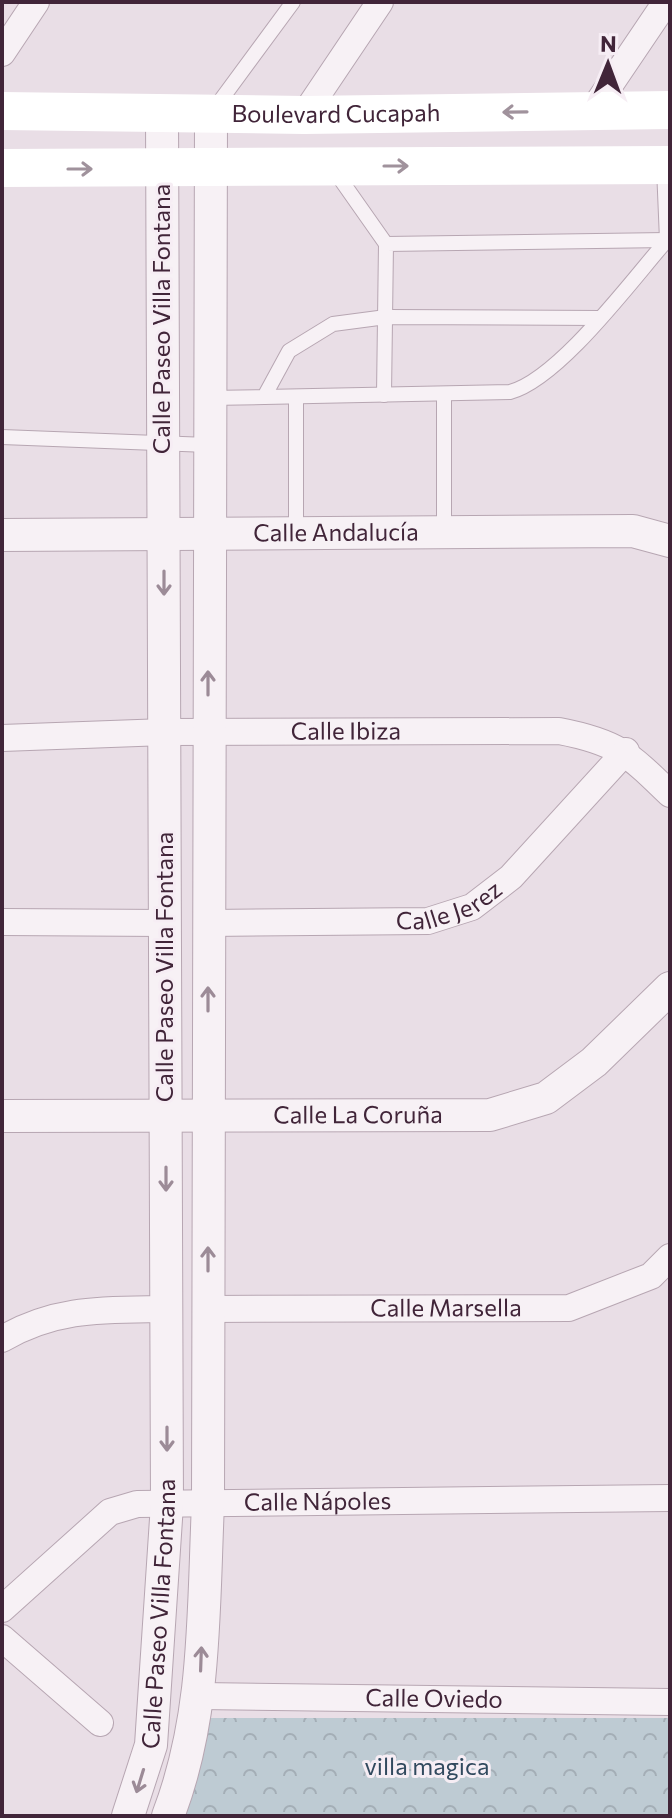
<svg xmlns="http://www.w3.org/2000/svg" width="672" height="1818" font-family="Commissioner,sans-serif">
	<defs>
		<pattern id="forest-crowns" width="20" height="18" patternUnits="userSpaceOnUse" patternTransform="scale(2)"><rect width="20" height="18" fill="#becbd3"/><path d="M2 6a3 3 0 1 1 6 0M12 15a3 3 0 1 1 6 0" fill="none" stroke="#a4aeb6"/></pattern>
	</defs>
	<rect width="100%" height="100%" fill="#e9dee6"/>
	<polygon fill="url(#forest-crowns)" points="210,1718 670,1718 670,1816 183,1816"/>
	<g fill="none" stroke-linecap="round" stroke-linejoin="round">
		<g stroke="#b7a6b2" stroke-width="16">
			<g id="service">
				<polyline points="215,108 293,2"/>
				<polyline points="334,170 386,244"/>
				<polyline points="444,394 444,533"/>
				<polyline points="384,395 386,244 667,240"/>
				<path d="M264 397 510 392C559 379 632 280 667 240L664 168"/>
				<polyline points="209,398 264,397 289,351 333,324 386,317 600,318"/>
				<polyline points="2,437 208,445"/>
				<polyline points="296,534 296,397"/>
			</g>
		</g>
		<g stroke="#b7a6b2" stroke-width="28">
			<g id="minor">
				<polyline points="2,53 36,2"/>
				<polyline points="593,110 666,2"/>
				<polyline points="304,115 380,2"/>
				<path id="s1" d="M2 738 165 732 559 731C617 742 629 754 670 794"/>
				<polyline points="2,922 165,923"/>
				<path id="s2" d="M208 923 428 921 472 907 511 877 626 751"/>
				<path id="s3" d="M208 1309 569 1308 651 1276 670 1257"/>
				<path d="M2 1339C57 1307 105 1310 166 1309"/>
				<path id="s4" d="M2 1609 110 1512 137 1504 670 1498"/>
				<polyline points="2,1638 100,1723"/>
				<path id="s5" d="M200 1696 670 1702"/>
			</g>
		</g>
		<g stroke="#b7a6b2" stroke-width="34">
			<g id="tertiary">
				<path id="s6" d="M2 535 633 531 670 541"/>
				<path id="s7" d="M2 1116 490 1115 546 1098 594 1062 670 988"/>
				<path id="s8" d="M128 1816 151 1745 167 1504 162 113"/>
				<path d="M168 1816C207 1715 203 1610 208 1504L211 114"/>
			</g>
		</g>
		<use href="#service" stroke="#f7f1f5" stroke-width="14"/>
		<use href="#minor" stroke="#f7f1f5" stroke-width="26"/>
		<use href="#tertiary" stroke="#f7f1f5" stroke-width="32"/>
		<g stroke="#fff" stroke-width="38">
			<path id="s9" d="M2 111 304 115 670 110"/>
			<polyline points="2,168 670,165"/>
		</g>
	</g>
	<defs><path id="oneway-shaft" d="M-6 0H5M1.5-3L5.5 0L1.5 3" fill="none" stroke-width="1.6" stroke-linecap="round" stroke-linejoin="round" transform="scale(2)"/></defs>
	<g stroke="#a0929c">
		<use href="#oneway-shaft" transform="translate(515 112) rotate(179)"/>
		<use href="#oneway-shaft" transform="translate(396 166)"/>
		<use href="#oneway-shaft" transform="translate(80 169)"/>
	</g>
	<g stroke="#9c8b97">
		<use href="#oneway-shaft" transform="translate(164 583) rotate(90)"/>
		<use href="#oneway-shaft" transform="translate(208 683) rotate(-90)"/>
		<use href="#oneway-shaft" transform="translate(208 999) rotate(-90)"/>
		<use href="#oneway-shaft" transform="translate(166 1179) rotate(90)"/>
		<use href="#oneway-shaft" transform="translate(208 1259) rotate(-90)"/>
		<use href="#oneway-shaft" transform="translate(167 1439) rotate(90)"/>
		<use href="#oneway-shaft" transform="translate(201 1659) rotate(-88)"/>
		<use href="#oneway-shaft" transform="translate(140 1781) rotate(107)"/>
	</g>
	<g text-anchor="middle" stroke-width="6" stroke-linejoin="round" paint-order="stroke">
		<g font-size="24" fill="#412539" stroke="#f6edf4">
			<text dy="8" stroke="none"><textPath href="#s9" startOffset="334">Boulevard Cucapah</textPath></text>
			<text transform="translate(162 319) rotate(-90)" y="8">Calle Paseo Villa Fontana</text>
			<text dy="8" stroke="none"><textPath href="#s6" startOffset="334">Calle Andalucía</textPath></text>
			<text dy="8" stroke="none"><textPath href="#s1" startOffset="344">Calle Ibiza</textPath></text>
			<text dy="8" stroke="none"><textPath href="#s2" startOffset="244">Calle Jerez</textPath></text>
			<text transform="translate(165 967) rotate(-90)" y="8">Calle Paseo Villa Fontana</text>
			<text dy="8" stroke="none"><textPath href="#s7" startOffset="356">Calle La Coruña</textPath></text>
			<text dy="8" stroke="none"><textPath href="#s3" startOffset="238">Calle Marsella</textPath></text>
			<text dy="8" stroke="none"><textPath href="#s4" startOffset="354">Calle Nápoles</textPath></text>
			<text dy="8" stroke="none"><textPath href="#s8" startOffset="206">Calle Paseo Villa Fontana</textPath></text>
			<text dy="8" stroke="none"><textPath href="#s5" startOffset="234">Calle Oviedo</textPath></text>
		</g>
		<g font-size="24" fill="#31495e" stroke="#f6edf4">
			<text x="427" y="1775">villa magica</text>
		</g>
	</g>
	<rect width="672" height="1818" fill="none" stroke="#412539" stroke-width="8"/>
	<g transform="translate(608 64) rotate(1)" stroke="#f6edf4" stroke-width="6" paint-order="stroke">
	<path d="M0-6L14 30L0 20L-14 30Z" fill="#412539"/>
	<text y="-12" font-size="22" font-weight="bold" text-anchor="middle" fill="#412539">N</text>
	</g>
</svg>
